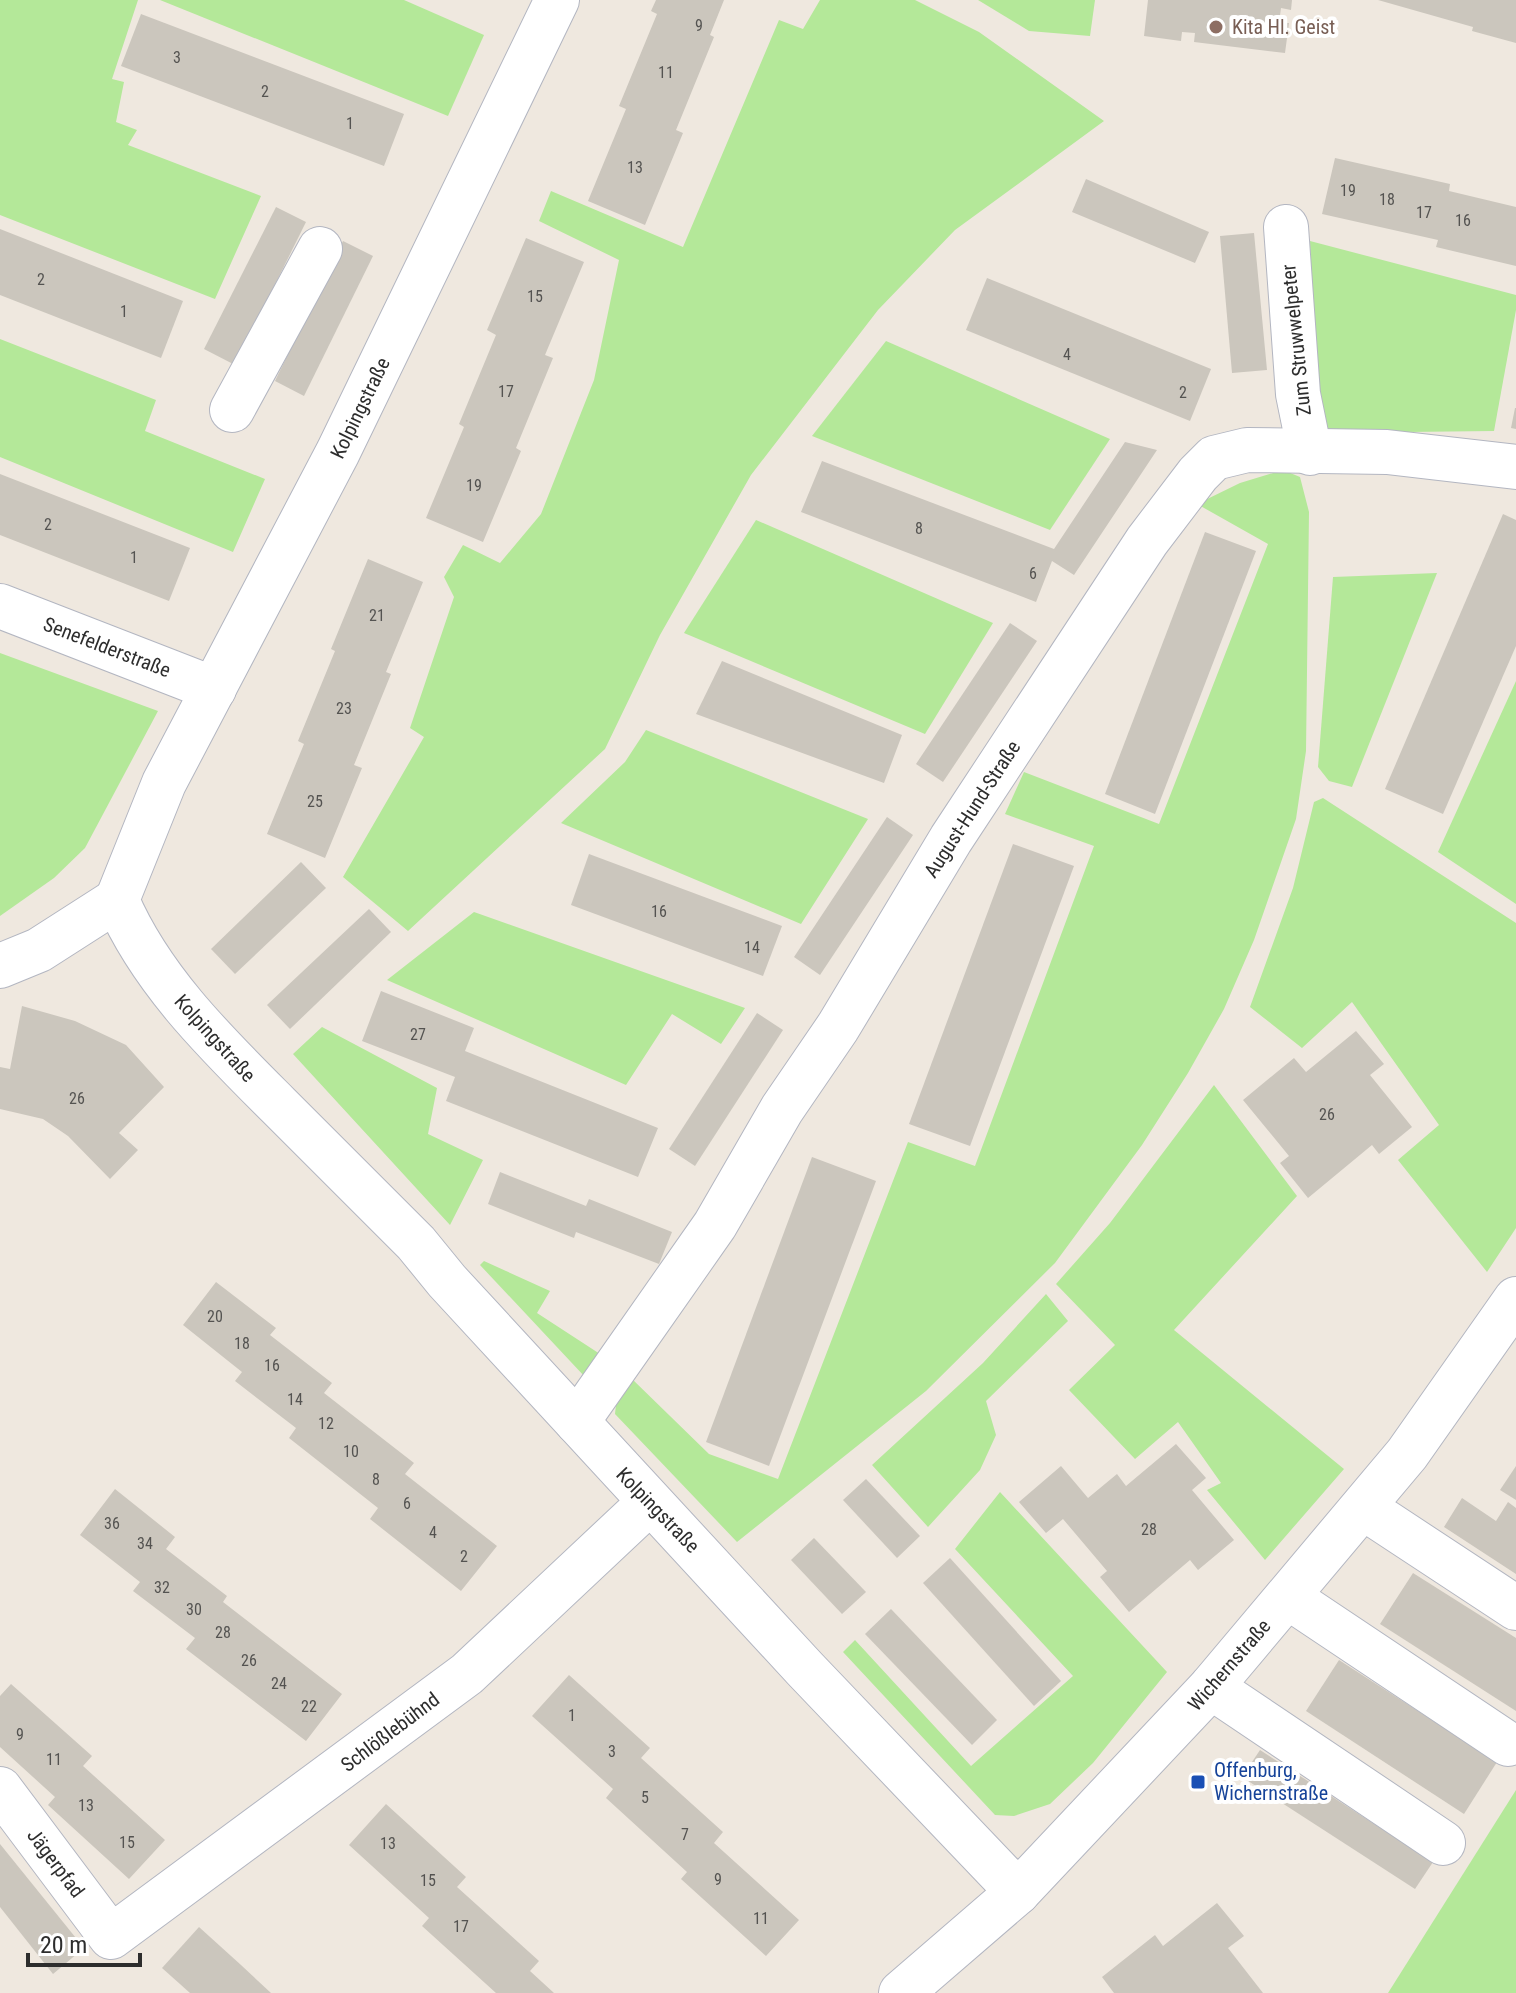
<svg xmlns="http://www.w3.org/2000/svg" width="1516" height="1993" font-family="'Roboto Condensed',sans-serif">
	<rect width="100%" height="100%" fill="#efe8df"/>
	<g fill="#b4e899">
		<polygon points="0,0 138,0 112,79 124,82 116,122 137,130 128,145 261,196 215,299 0,215"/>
		<polygon points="160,0 404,0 484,35 448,116"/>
		<polygon points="820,0 915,0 979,32 1104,121 955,230 878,310 751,475 660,635 605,749 408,931 343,877 424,737 410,728 454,597 444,577 463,545 500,563 541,514 594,380 619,260 539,221 551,191 683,247 779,20 803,29"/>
		<polygon points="978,0 1095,0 1090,36 1029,31"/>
		<polygon points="1310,241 1516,295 1516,310 1494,431 1317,433"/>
		<polygon points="0,339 156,400 145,431 265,479 233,552 0,457"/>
		<polygon points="886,341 1110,439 1050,530 812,436"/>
		<polygon points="1283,470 1300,477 1309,512 1306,751 1296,819 1254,940 1224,1009 1188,1073 1142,1145 1055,1263 926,1391 737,1542 615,1414 617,1395 630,1377 709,1454 778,1479 908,1142 975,1166 1094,846 1005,814 1024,772 1159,824 1268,544 1197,504 1240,483"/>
		<polygon points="756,520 993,623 925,734 684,633"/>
		<polygon points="1437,573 1352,787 1329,781 1318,767 1333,577"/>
		<polygon points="0,653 158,711 85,848 54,878 0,916"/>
		<polygon points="1516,681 1516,904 1438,852"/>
		<polygon points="646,730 868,819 801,924 561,823 625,762"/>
		<polygon points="1323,798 1516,923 1516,1228 1487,1272 1398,1160 1439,1125 1352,1002 1302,1048 1250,1007 1293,888 1314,802"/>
		<polygon points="474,912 745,1008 721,1044 672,1014 626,1085 387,980"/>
		<polygon points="322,1027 437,1088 428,1134 483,1160 450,1225 293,1054"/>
		<polygon points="1214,1085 1297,1196 1174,1330 1344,1469 1265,1560 1207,1490 1221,1483 1178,1422 1135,1459 1069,1390 1115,1345 1056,1284 1110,1223"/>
		<polygon points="484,1261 550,1291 537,1313 600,1354 585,1377 480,1265"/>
		<polygon points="1046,1294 1068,1321 986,1401 996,1435 980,1470 928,1527 872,1465 983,1363"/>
		<polygon points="1000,1492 1167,1672 1093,1763 1050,1804 1014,1816 995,1815 843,1652 855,1640 971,1766 1073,1676 955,1549"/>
		<polygon points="1516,1790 1516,1993 1388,1993"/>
	</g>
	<g fill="#cbc6bd">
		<polygon points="656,0 724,0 710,35 714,37 676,130 683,133 645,225 588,201 626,109 619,106 657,14 651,11"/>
		<polygon points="1148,0 1292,0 1291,10 1281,8 1279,23 1289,23 1285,53 1194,42 1195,33 1182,32 1181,41 1144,36"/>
		<polygon points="1378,0 1516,0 1516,43 1472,31 1473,27"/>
		<polygon points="141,14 404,114 384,166 121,66"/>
		<polygon points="1335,158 1450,184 1449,191 1516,207 1516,266 1436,247 1438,240 1322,214"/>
		<polygon points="1086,179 1209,232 1195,263 1072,212"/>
		<polygon points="276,207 306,222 235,365 204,349"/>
		<polygon points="0,229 183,301 161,358 0,295"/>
		<polygon points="1254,233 1267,370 1232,373 1220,236"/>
		<polygon points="526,238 584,262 545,355 553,358 516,448 521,451 483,542 426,518 464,427 459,424 496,335 487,330"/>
		<polygon points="343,241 373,256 304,396 275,381"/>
		<polygon points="987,278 1211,369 1190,421 966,330"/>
		<polygon points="1515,408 1516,408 1516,429 1511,428"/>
		<polygon points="1125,442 1157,450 1074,575 1052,561 1036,602 801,512 822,461 1054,549"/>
		<polygon points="0,474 190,548 169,601 0,535"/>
		<polygon points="1503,514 1516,520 1516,646 1443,814 1385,789"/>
		<polygon points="1205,532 1256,551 1155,814 1105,794"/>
		<polygon points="368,559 423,582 386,672 391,674 354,765 362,768 325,858 267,834 304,744 298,741 335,651 331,649"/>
		<polygon points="1010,623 1037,641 943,782 916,764"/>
		<polygon points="722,661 902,735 884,783 696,714"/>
		<polygon points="887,817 913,835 820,975 794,957"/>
		<polygon points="1013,844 1074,866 970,1146 909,1124"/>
		<polygon points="589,854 782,926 763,976 571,905"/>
		<polygon points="301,862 326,888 235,974 211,949"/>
		<polygon points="369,909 391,932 290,1029 267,1005"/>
		<polygon points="381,991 474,1028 465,1051 658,1128 638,1177 446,1101 455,1077 362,1041"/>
		<polygon points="22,1006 75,1021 126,1045 164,1087 119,1133 138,1150 110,1179 68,1136 43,1119 0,1109 0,1067 10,1069"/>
		<polygon points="757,1013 783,1030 695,1166 669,1149"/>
		<polygon points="1356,1031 1384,1064 1370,1075 1412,1127 1379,1154 1372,1145 1308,1198 1280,1163 1289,1156 1243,1100 1294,1058 1306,1072"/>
		<polygon points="812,1157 876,1181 769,1466 706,1442"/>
		<polygon points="500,1172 586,1206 589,1199 672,1232 659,1264 576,1232 574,1238 488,1204"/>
		<polygon points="216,1282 276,1328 270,1335 332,1383 324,1393 414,1463 405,1474 497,1546 461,1591 370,1519 378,1508 289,1438 296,1428 235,1381 242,1372 183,1325"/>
		<polygon points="1176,1444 1206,1478 1192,1490 1234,1540 1198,1570 1190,1560 1129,1612 1100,1577 1107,1571 1063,1519 1046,1533 1019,1502 1061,1466 1088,1498 1117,1474 1126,1486"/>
		<polygon points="1516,1466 1516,1500 1500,1490"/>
		<polygon points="866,1479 920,1536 897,1558 843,1500"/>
		<polygon points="115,1489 175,1537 166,1549 227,1596 223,1602 342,1694 306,1741 186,1649 195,1638 133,1591 140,1582 80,1535"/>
		<polygon points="1462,1498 1496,1521 1508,1502 1516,1508 1516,1574 1444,1527"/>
		<polygon points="814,1538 866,1592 842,1614 791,1560"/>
		<polygon points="950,1558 1061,1681 1034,1706 923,1583"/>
		<polygon points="1413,1573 1516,1638 1516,1711 1380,1624"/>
		<polygon points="891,1609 997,1720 972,1745 865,1634"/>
		<polygon points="1339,1660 1497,1762 1464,1814 1306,1711"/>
		<polygon points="569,1675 650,1748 641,1758 723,1832 714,1843 799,1920 766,1956 681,1879 687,1872 606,1798 613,1789 532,1716"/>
		<polygon points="11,1684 92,1756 83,1766 165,1840 129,1879 48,1805 55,1797 0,1747 0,1696"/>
		<polygon points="1260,1750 1433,1862 1415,1889 1242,1777"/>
		<polygon points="386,1804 466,1877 457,1887 539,1961 530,1971 554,1993 496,1993 422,1926 429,1918 349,1845"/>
		<polygon points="0,1844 84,1948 53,1974 0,1907"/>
		<polygon points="1217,1903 1244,1936 1228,1948 1263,1993 1114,1993 1102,1977 1155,1935 1163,1946"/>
		<polygon points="199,1927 241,1965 271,1993 190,1993 162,1968"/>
	</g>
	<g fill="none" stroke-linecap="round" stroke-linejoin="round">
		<g stroke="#b3b6c1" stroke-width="46">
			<g id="minor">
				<path d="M557 0 338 452 164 783 117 900C151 980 217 1044 278 1105 324 1151 370 1197 416 1243L447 1281 805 1669 1018 1892"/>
				<polyline points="1286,227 1298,394 1310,453"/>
				<polyline points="232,410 320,249"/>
				<polyline points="0,606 214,689"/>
				<polyline points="0,966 39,950 117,900"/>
				<polyline points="577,1422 715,1225 782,1109 838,1027 951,839 1147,541 1198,474 1214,458 1247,450 1387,452 1516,467"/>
				<polyline points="1364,1508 1516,1608"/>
				<polyline points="1288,1597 1508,1744"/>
				<polyline points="1211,1687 1443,1843"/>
				<polyline points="0,1789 111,1937 467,1674 649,1503"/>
				<polyline points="901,1993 1018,1892 1211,1687 1407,1454 1516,1299"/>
			</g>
		</g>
		<use href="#minor" stroke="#fff" stroke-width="44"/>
	</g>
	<circle fill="#8d6e63" stroke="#fff" stroke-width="3" cx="1216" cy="27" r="8"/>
	<rect fill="#1a4fb4" stroke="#fff" stroke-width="3" x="1190" y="1774" width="16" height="16" rx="4"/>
	<g text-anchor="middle" stroke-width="8" stroke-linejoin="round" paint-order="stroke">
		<g font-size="16" fill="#545351">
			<text x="699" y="31">9</text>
			<text x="177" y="63">3</text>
			<text x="666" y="78">11</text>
			<text x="265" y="97">2</text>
			<text x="350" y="129">1</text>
			<text x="635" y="173">13</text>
			<text x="1348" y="196">19</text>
			<text x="1387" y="205">18</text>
			<text x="1424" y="218">17</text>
			<text x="1463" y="226">16</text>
			<text x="41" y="285">2</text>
			<text x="535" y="302">15</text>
			<text x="124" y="317">1</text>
			<text x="1067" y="360">4</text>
			<text x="506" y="397">17</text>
			<text x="1183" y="398">2</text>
			<text x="474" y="491">19</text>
			<text x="48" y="530">2</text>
			<text x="919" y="534">8</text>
			<text x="134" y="563">1</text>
			<text x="1033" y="579">6</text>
			<text x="377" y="621">21</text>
			<text x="344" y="714">23</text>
			<text x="315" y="807">25</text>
			<text x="659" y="917">16</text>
			<text x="752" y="953">14</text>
			<text x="418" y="1040">27</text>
			<text x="77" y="1104">26</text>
			<text x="1327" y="1120">26</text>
			<text x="215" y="1322">20</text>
			<text x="242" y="1349">18</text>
			<text x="272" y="1371">16</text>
			<text x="295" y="1405">14</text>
			<text x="326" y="1429">12</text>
			<text x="351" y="1457">10</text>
			<text x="376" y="1485">8</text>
			<text x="407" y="1509">6</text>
			<text x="112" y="1529">36</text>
			<text x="1149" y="1535">28</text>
			<text x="433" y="1538">4</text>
			<text x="145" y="1549">34</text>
			<text x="464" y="1562">2</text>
			<text x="162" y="1593">32</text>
			<text x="194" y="1615">30</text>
			<text x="223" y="1638">28</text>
			<text x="249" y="1666">26</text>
			<text x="279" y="1689">24</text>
			<text x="309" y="1712">22</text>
			<text x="572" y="1721">1</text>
			<text x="20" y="1740">9</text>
			<text x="612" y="1757">3</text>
			<text x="54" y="1765">11</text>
			<text x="645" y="1803">5</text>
			<text x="86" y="1811">13</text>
			<text x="685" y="1840">7</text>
			<text x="127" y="1848">15</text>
			<text x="388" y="1849">13</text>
			<text x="718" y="1885">9</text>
			<text x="428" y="1886">15</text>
			<text x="761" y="1924">11</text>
			<text x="461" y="1932">17</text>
		</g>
		<g font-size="20" fill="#785e54" stroke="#fff" text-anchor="start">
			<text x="1232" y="34">Kita Hl. Geist</text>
		</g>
		<g font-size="20" fill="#2d2d2d" stroke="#fff">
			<text transform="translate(1296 340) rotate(-96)" y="7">Zum Struwwelpeter</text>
			<text transform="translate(360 408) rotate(-64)" y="7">Kolpingstraße</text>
			<text transform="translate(107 647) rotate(21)" y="7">Senefelderstraße</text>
			<text transform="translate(972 809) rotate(-57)" y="7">August-Hund-Straße</text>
			<text transform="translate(215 1038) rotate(48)" y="7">Kolpingstraße</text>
			<text transform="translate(658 1510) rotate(46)" y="7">Kolpingstraße</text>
			<text transform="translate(1229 1665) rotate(-49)" y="7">Wichernstraße</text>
			<text transform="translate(390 1732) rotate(-37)" y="7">Schlößlebühnd</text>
			<text transform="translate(56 1863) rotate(53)" y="7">Jägerpfad</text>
		</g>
		<g font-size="20" fill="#164399" stroke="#fff" text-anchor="start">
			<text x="1214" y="1777">Offenburg,<tspan x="1214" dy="23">Wichernstraße</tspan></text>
		</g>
	</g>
	<path d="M28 1953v12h112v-12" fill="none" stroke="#2d2d2d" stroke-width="4"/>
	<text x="40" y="1953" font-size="24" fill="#2d2d2d" stroke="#ffffff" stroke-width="6" paint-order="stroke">20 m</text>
</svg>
